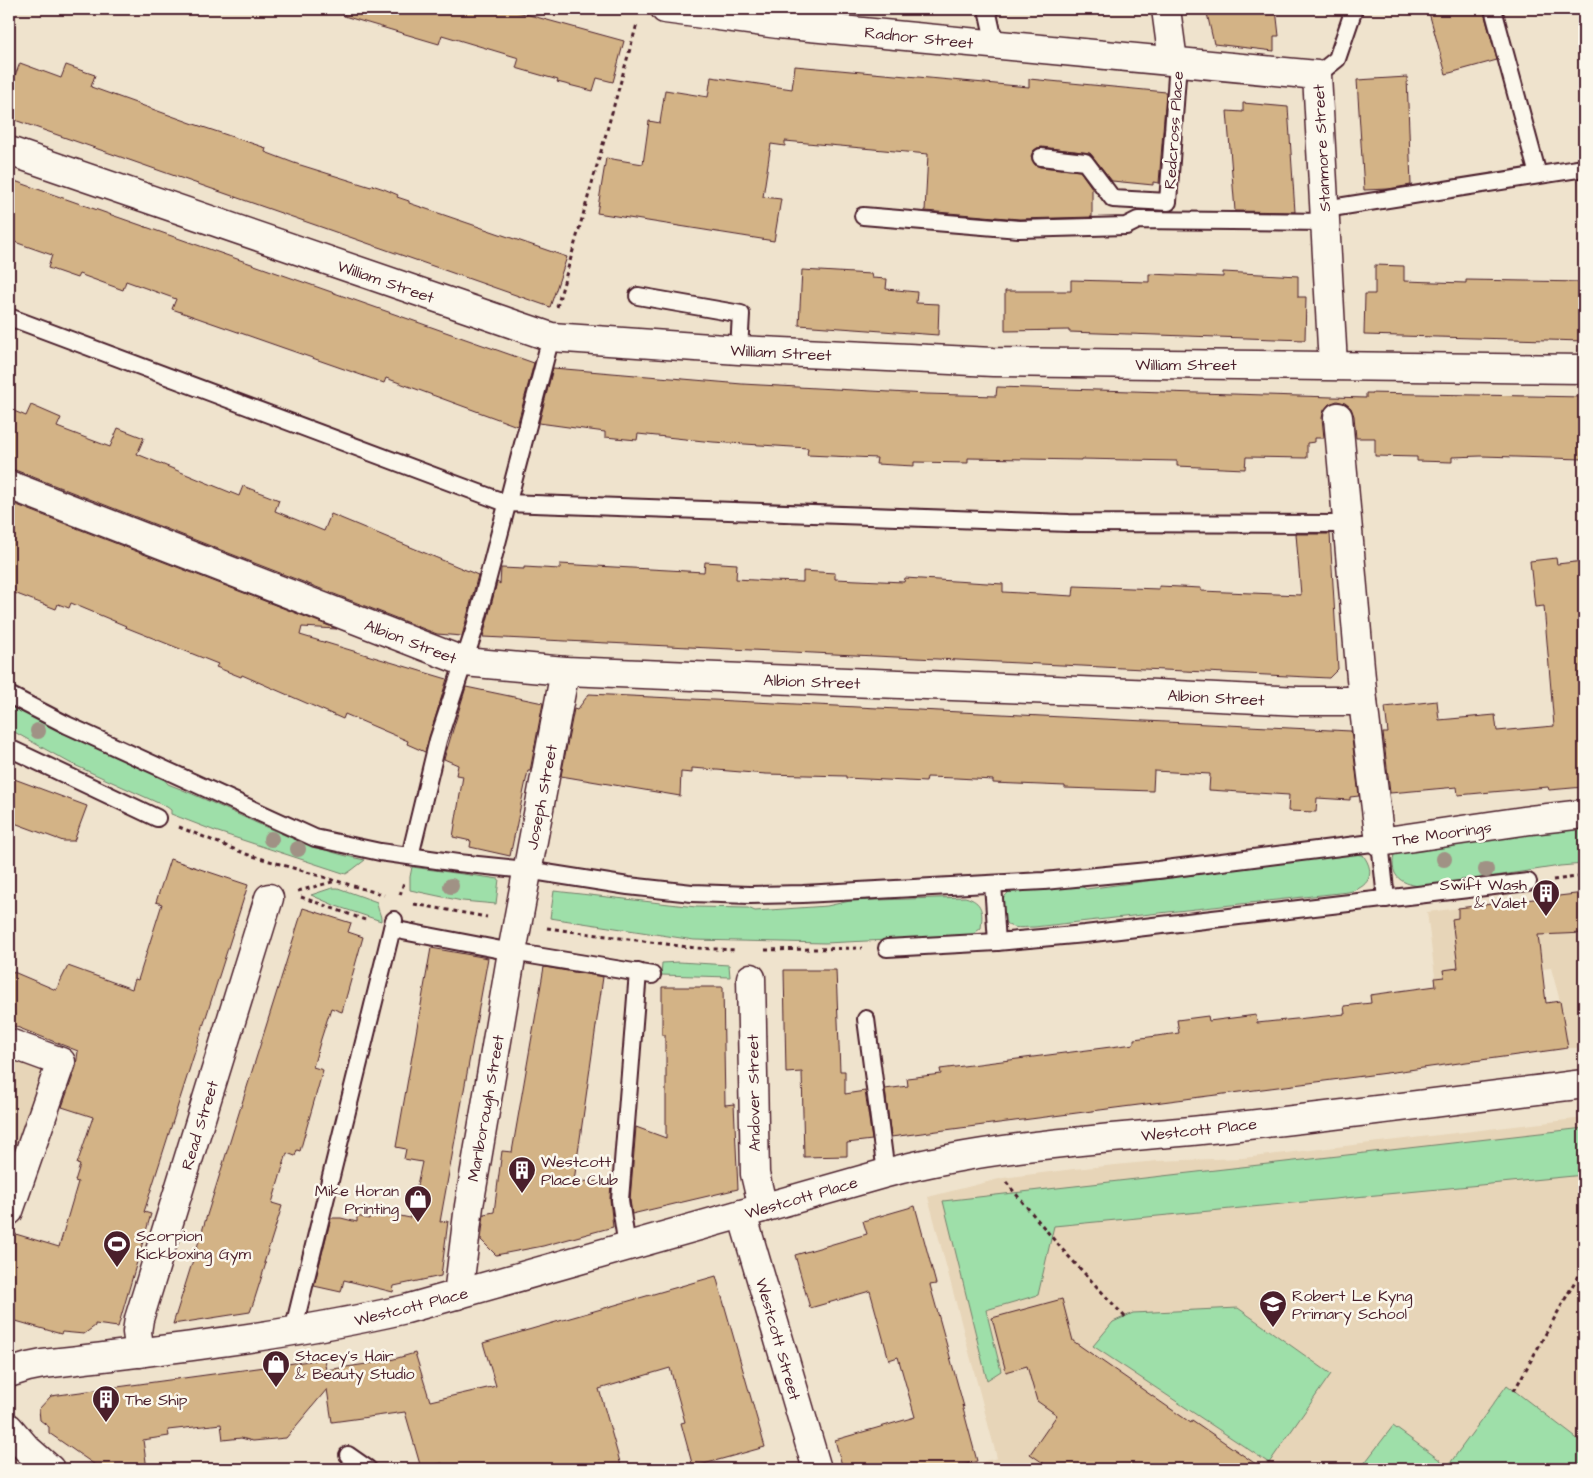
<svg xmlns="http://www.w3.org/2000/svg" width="1593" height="1478" font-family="'Architects Daughter',sans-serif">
	<rect width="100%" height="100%" fill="#efe3cd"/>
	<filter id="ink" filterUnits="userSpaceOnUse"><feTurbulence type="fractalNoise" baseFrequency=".02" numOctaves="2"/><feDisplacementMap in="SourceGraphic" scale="10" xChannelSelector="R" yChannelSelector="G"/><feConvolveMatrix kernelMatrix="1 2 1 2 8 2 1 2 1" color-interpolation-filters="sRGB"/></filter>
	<g filter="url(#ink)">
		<g fill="#e7d5b8">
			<polygon points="1584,893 1584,1060 1579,1061 1578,1048 1568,1048 1560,1001 1551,968 1478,977 1489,1059 1446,1065 1427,912"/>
			<polygon points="9,1053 50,1068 9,1177"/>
			<polygon points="1584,1118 1584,1469 956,1469 997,1458 928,1197 1003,1178 1074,1169 1157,1161 1243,1158"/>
		</g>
		<g fill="#9edfa9" stroke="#747f6a">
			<path d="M9 706H13L161 775 168 784C233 809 295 847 365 860L352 870 346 874 215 831 171 814V810L167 807 70 763 9 729Z"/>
			<path d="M1584 825V864L1560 866 1424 887C1403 884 1389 879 1394 854Z"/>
			<path d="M1352 854 1363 855C1377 874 1368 888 1348 892L1034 927C1026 927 1017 929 1010 926 996 918 999 895 1013 890L1074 885 1081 886 1086 889Z"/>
			<polygon points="412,867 499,879 496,904 462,901 410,890 410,877"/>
			<path d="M332 888H338L377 902C377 909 382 916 381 921L336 906 311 895Z"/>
			<path d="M554 891 696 907 748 908 755 911 827 906 850 901 965 897C983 902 983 912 981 928L971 936 825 943 694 940 550 918Z"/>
			<polygon points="679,962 729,965 730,977 661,975 662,963"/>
			<polygon points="1584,1128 1584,1175 1054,1226 1038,1295 986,1310 1001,1371 987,1380 943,1201"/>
			<polygon points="1238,1308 1331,1374 1269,1463 1093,1346 1113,1322 1133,1313"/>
			<polygon points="1507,1385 1584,1444 1584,1469 1360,1469 1393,1426 1448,1466"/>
		</g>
		<g fill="#d3b386" stroke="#4a1f2b">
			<polygon points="345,9 507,9 624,41 613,82 597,78 593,91 557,82 558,80 516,68 519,58 442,35 439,44 344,16"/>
			<polygon points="1206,9 1276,9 1279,36 1274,36 1274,51 1214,44"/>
			<polygon points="1428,9 1483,9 1497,60 1446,74"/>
			<polygon points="20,63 61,78 66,65 80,70 95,75 91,87 194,124 266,148 265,152 294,163 371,187 372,185 384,189 398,195 397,197 409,201 409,203 567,257 550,307 9,118 9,76 14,78"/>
			<polygon points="795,66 1029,87 1029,79 1166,92 1159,183 1153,182 1153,185 1112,181 1090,153 1042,147 1037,148 1033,151 1031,156 1035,165 1040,167 1080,171 1092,188 1092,217 1019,219 925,211 928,154 785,141 785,146 771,144 763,197 781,199 774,241 597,213 606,158 643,164 649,121 660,123 665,90 708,97 711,77 792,89"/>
			<polygon points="1407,77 1411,185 1388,189 1364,190 1357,80"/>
			<polygon points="1243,103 1288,107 1295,212 1235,211 1227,111 1243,112"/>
			<polygon points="9,179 534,363 517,426 386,378 384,383 172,309 176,299 126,281 123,290 79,274 77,278 48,268 52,255 9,240"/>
			<polygon points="1375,265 1404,266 1404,281 1466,283 1466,280 1584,282 1584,341 1364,335 1365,294 1375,294"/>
			<polygon points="802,270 871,274 872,278 887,279 886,289 917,292 916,303 939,304 938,335 799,325"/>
			<polygon points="1223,272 1298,276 1298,297 1306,297 1305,340 1069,332 1069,330 1005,331 1005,291 1071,291 1071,280 1149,282 1149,274 1223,277"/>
			<polygon points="553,368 742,384 927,394 996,396 997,387 1366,398 1366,393 1584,397 1584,459 1481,456 1452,457 1452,462 1417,461 1417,457 1375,456 1375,438 1356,438 1354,416 1351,408 1345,403 1337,401 1329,404 1324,410 1322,418 1324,438 1315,438 1315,442 1307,443 1307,458 1246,457 1245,469 1177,466 1177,461 1081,459 1081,460 968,458 968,463 914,462 914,466 876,464 877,458 807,455 808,448 713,442 638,434 637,440 605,437 605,432 539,423"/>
			<polygon points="31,405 61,418 57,427 110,447 118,428 144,438 137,454 239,496 243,486 279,500 275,511 324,531 331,514 478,575 462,636 437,634 15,470 9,470 9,409 26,416"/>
			<polygon points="9,502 337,629 302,627 300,635 447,679 425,752 407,744 408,741 345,714 343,719 242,675 241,677 216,667 218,664 125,627 126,626 71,603 69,608 58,604 56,609 9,591"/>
			<polygon points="1296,534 1330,534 1338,669 1329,678 483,637 497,582 500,584 501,568 524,569 524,567 560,569 560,564 704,572 705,562 737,564 736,579 771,581 803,582 803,571 835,573 835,579 904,582 905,578 1003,584 1003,592 1073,596 1074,586 1159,589 1159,586 1201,588 1201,591 1301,595"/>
			<polygon points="1556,558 1557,564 1584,561 1584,787 1549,790 1548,787 1458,795 1457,787 1390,793 1383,733 1388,733 1385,707 1437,701 1439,720 1495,715 1497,731 1554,726 1544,606 1535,607 1530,561"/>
			<polygon points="466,687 543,703 530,771 528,771 510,856 470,847 471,841 453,837 463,776 456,775 458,765 444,759"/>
			<polygon points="589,694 1351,731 1359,796 1350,797 1350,800 1317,798 1316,812 1288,811 1289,795 1209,790 1210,774 1154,771 1153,791 1065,788 1065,786 993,783 993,780 956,778 927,777 926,782 846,778 846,776 766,774 692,768 692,773 681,772 680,796 561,776 574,709 577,710"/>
			<polygon points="9,777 87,806 74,841 63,841 9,821"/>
			<polygon points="170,859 248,885 144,1212 151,1214 118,1327 95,1324 95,1326 84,1334 62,1332 61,1334 9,1319 9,1232 59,1247 78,1182 75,1181 80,1165 77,1164 93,1117 62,1107 76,1067 78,1051 9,1024 9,970 56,990 68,966 132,989 135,979 138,980 162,904 156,902"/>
			<polygon points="1584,893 1584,933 1538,935 1546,1003 1560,1001 1568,1048 1394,1072 891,1137 885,1089 908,1086 907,1078 941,1074 940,1069 1134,1044 1134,1039 1179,1033 1177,1020 1208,1016 1209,1021 1256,1015 1257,1023 1345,1014 1344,1006 1371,1003 1370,995 1436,986 1435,978 1444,977 1443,970 1458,968 1452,919 1458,918 1458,908"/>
			<polygon points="303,908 351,923 348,932 363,937 342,1012 331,1008 321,1039 313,1067 323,1070 300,1151 297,1150 295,1156 287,1153 272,1203 282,1206 264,1263 266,1263 254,1301 250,1312 173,1324"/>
			<polygon points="431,948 488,958 440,1222 448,1221 441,1276 394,1286 393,1292 344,1280 341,1292 314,1286 331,1218 341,1218 357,1222 357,1216 369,1219 370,1212 391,1216 391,1214 410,1218 422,1162 404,1159 406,1149 396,1147"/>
			<polygon points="544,967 603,977 574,1181 611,1182 610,1199 613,1227 543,1246 496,1255 481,1240 484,1214 494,1212 502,1151 512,1152"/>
			<polygon points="784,970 836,970 840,1071 845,1071 845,1094 865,1091 872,1140 847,1143 847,1156 804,1157 802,1072 786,1073"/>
			<polygon points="662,987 723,987 725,1105 734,1104 738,1189 632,1214 630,1200 636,1127 666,1138 666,1052 665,1052 665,1035 662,1035"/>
			<polygon points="915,1206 936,1284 930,1285 964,1407 962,1405 977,1461 949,1469 843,1469 835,1440 915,1417 898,1357 889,1360 870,1291 810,1308 795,1255 867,1234 863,1221"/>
			<polygon points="716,1276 765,1447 693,1467 681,1423 685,1422 670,1368 599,1389 622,1469 444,1469 442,1463 421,1468 405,1412 332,1422 327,1389 286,1438 253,1441 241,1438 223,1440 221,1424 168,1430 169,1436 143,1440 147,1469 101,1469 49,1433 49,1427 40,1420 39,1409 51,1396 324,1359 326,1370 387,1361 415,1353 430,1401 496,1386 483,1343"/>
			<polygon points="1062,1299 1073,1341 1191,1423 1192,1420 1263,1469 1052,1469 1030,1454 1057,1415 1037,1401 1027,1366 1006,1372 992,1318"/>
		</g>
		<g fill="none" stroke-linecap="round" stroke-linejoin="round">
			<g stroke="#4a1f2b" stroke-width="20">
				<g id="service">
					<polyline points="987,9 995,45"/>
					<polyline points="1493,9 1538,175"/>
					<polyline points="1317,75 1337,59 1354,9"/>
					<polyline points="1041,157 1085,162 1113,199 1168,202 1178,62"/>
					<polyline points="1325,209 1584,168"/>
					<polyline points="863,216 1019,229 1126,226 1138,220 1326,222"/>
					<polyline points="638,296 741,314 739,350"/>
					<polyline points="9,317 506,503 1069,523 1348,524"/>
					<polyline points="9,695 67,725 315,838 380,852 458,863 527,870 628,886 692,893 750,895 803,894 1044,881 1158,870 1380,842 1386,899"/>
					<polyline points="9,748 157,818"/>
					<polyline points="410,856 438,740 474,631 551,337"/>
					<polyline points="993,884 997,942"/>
					<polyline points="392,929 512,952 652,975"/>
					<polyline points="887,948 997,942 1085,934 1528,882"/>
					<polyline points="866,1019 886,1173"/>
					<polyline points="627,1247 620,1200 638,972"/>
					<polyline points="293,1331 394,920"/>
					<polyline points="348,1455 368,1469"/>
				</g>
			</g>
			<g stroke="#4a1f2b" stroke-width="31">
				<g id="minor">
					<polyline points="665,9 778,24 1317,75 1333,365"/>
					<polyline points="1166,9 1173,61"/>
					<polyline points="9,151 551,337 739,350 993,362 1584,369"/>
					<polyline points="9,485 465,662 565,671 1156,694 1299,701 1363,701 1338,417"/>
					<polyline points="1363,701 1380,842 1530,820 1584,814"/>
					<polyline points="751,978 755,1174 763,1208"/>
					<polyline points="9,1043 61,1062 9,1211"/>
					<polyline points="742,1214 817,1469"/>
					<polyline points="458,1295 469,1206 512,952 565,671"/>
					<polyline points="140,1353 137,1332 139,1319 269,898"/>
					<polyline points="9,1428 27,1449 50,1469"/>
				</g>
			</g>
			<g stroke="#4a1f2b" stroke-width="31">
				<path id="secondary" d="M9 1373 28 1367 43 1364C165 1350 287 1336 406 1309L886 1173C989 1146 1095 1140 1201 1130 1329 1117 1456 1100 1584 1084"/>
			</g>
			<g stroke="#4a1f2b" stroke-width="3" stroke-dasharray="4 4" stroke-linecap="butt">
				<polyline points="557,307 637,24"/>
				<polyline points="179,827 246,854 384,895"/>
				<polyline points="1553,880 1584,876"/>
				<polyline points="298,891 336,881"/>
				<polyline points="400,895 404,882"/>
				<polyline points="301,897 368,921"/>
				<polyline points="414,904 487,917"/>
				<polyline points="547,928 695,948 737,950"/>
				<polyline points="765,950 862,948"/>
				<polyline points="1006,1182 1060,1247 1125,1317"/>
				<polyline points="1514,1391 1584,1265"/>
			</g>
			<use href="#service" stroke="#fbf7ec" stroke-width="16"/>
			<use href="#minor" stroke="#fbf7ec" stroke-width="28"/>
			<use href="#secondary" stroke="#fbf7ec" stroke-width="28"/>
		</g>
		<g fill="#a09285">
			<circle cx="38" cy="731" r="8"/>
			<circle cx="271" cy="839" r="8"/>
			<circle cx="298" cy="849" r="8"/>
			<circle cx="1444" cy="859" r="8"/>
			<circle cx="1486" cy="870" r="8"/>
			<circle cx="451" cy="886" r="8"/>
		</g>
	</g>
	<defs>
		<g id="building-pin" transform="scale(1.4375)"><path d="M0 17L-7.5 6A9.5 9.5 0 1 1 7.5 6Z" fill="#4a1f2b" stroke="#fbf7ec"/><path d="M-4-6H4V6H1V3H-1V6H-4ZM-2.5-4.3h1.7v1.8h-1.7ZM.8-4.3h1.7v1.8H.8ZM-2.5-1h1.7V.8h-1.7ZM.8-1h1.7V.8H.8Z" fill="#fff"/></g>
		<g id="shop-pin" transform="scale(1.4375)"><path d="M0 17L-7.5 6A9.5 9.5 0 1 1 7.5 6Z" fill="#4a1f2b" stroke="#fbf7ec"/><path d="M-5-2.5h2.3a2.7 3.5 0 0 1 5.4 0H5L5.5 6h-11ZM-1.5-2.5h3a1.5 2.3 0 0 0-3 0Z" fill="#fff"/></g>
		<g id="stadium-pin" transform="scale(1.4375)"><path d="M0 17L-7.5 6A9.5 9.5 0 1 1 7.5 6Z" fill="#4a1f2b" stroke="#fbf7ec"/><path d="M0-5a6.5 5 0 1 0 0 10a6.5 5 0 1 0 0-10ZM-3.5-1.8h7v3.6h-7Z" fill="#fff"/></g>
		<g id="school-pin" transform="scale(1.4375)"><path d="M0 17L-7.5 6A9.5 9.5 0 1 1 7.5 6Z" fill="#4a1f2b" stroke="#fbf7ec"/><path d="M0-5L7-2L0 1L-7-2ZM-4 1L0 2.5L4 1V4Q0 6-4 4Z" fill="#fff"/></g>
	</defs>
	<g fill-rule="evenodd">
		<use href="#building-pin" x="1546" y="893"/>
		<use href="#building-pin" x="522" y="1170"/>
		<use href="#shop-pin" x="418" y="1199"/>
		<use href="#stadium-pin" x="117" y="1244"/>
		<use href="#school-pin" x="1273" y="1304"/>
		<use href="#shop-pin" x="276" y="1364"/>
		<use href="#building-pin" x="106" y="1399"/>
	</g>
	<g text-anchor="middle" stroke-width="5" stroke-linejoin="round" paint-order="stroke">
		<g font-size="16" fill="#4a1f2b" stroke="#fbf7ec">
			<text transform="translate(919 37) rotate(6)" y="6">Radnor Street</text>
			<text transform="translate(1173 130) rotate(-86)" y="6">Redcross Place</text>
			<text transform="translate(1321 148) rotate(-93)" y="6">Stanmore Street</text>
			<text transform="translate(386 281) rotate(19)" y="6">William Street</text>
			<text transform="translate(781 352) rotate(3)" y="6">William Street</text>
			<text x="1186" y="370">William Street</text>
			<text transform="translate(411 641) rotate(21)" y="6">Albion Street</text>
			<text transform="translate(812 681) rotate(2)" y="6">Albion Street</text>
			<text transform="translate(1216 697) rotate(3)" y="6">Albion Street</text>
			<text transform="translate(541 797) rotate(-79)" y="6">Joseph Street</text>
			<text transform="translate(1442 833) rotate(-8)" y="6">The Moorings</text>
			<text transform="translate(753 1093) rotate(-91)" y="6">Andover Street</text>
			<text transform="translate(485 1108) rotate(-80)" y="6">Marlborough Street</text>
			<text transform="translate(199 1125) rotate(-73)" y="6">Read Street</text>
			<text transform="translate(1199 1129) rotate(-6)" y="6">Westcott Place</text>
			<text transform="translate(801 1197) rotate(-16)" y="6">Westcott Place</text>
			<text transform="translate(411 1306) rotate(-14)" y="6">Westcott Place</text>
			<text transform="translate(779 1339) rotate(74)" y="6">Westcott Street</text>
		</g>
		<g font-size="16" fill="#4a1f2b" stroke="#fbf7ec" text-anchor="start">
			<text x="1527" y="890" text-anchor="end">Swift Wash<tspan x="1527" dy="18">&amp; Valet</tspan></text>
			<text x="541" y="1167">Westcott<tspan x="541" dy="18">Place Club</tspan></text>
			<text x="399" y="1196" text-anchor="end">Mike Horan<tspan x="399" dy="18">Printing</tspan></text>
			<text x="136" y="1241">Scorpion<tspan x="136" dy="18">Kickboxing Gym</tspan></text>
			<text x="1292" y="1301">Robert Le Kyng<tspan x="1292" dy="18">Primary School</tspan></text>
			<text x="295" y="1361">Stacey's Hair<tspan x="295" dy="18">&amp; Beauty Studio</tspan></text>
			<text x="125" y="1405">The Ship</text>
		</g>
	</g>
	<rect width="1593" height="1478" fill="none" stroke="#fbf7ec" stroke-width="30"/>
	<rect x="15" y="15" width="1563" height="1448" fill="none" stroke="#4a1f2b" stroke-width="2" filter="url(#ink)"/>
</svg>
